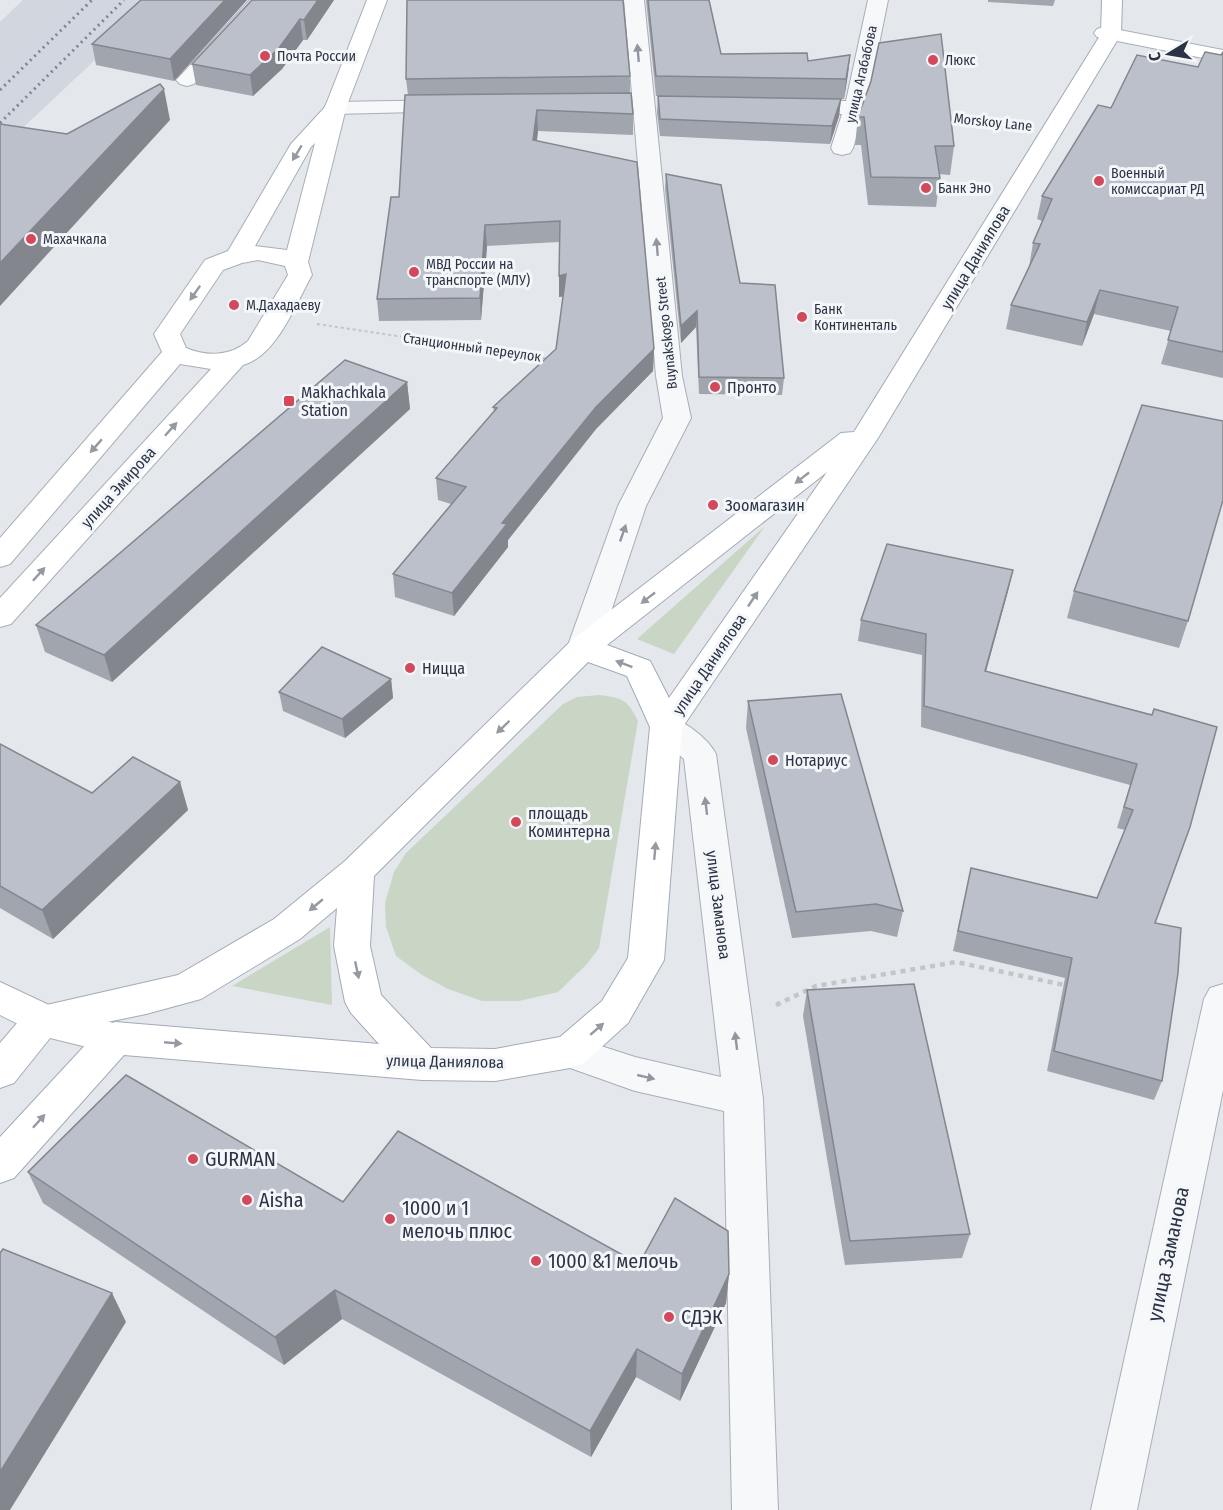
<svg xmlns="http://www.w3.org/2000/svg" width="1223" height="1510" font-family="'Fira Sans Condensed',sans-serif">
	<rect width="100%" height="100%" fill="#e4e7ec"/>
	<polygon fill="#d2d6de" points="23,0 159,0 0,149 0,22"/>
	<g fill="#c9d6c5">
		<polygon points="765,526 674,654 637,639"/>
		<path d="M599 695C623 698 627 699 638 721L599 948 587 964 558 992 519 1001H482L448 989 422 975 396 956 386 927 385 903 394 872 406 853 563 704 577 697Z"/>
		<polygon points="330,927 332,1005 232,986"/>
	</g>
	<g fill="none" stroke-linecap="round" stroke-linejoin="round">
		<g stroke="#a9aeb7" stroke-width="2">
			<g id="street">
				<polygon points="250,0 271,0 194,84 187,86 180,84 176,80 180,76"/>
				<polygon points="624,0 644,0 682,376 691,418 646,506 599,648 594,656 583,659 572,656 567,648 618,506 663,418 656,376"/>
				<polygon points="868,0 888,0 866,108 853,148 850,153 842,155 834,153 831,148 842,114 795,113 787,112 784,107 787,102 795,101 846,101"/>
				<polygon points="450,100 458,101 461,106 458,111 335,114 327,113 324,108 327,103 335,102"/>
				<path d="M666 715C684 721 707 737 716 754L763 1099 778 1510H732L724 1111 635 1091 556 1063 551 1052 556 1041 570 1036 635 1057 721 1077 684 759 655 735 650 727 655 719Z"/>
				<polygon points="1223,984 1223,1090 1137,1510 1091,1510 1204,999 1210,988"/>
			</g>
		</g>
		<g stroke="#a9aeb7" stroke-width="2">
			<g id="secondary">
				<path d="M367 0H387L346 108 308 262 312 275C296 303 277 356 243 365L11 624 0 627V598L211 369 180 364 10 564 0 567V538L162 352 154 334 205 260 228 251 291 144 325 107ZM315 143 287 250 255 246 311 147ZM258 260 285 266 288 275 248 341C231 356 207 357 186 348L180 334 223 270 242 263Z"/>
				<polygon points="1104,27 1223,50 1223,62 1097,37 1094,33 1097,29"/>
				<polygon points="0,982 51,1006 128,1027 134,1038 128,1049 115,1054 42,1036 0,1015"/>
			</g>
		</g>
		<g stroke="#a3abb8" stroke-width="2">
			<path id="primary" d="M1102 0H1122L1121 34 878 438 682 728 664 960 628 1023 584 1063 570 1068 495 1081 422 1080 124 1055 14 1178 0 1183V1137L102 1027 115 1022 379 1044 351 1013 345 1002 334 946 337 908 300 939 201 999 146 1014 54 1033 14 1083 0 1088V1043L29 1009 178 975 274 919 345 861 572 640 841 433 854 432 1101 34ZM827 472 669 698 650 661 607 645ZM588 662 627 676 650 727 628 958 602 1001 560 1037 495 1049 431 1048 381 995 370 946 374 876Z"/>
		</g>
		<g stroke="#c2c5cb" stroke-width="2" stroke-dasharray="3 3" stroke-linecap="butt">
			<polyline points="948,117 1015,124"/>
			<polyline points="317,324 550,359"/>
		</g>
		<polyline stroke="#c2c5cb" stroke-width="4.5" stroke-dasharray="5 5" stroke-linecap="butt" points="776,1005 816,986 956,962 1069,986"/>
		<use href="#street" fill="#f7f8fa" fill-rule="evenodd"/>
		<use href="#secondary" fill="#fff" fill-rule="evenodd"/>
		<use href="#primary" fill="#fff" fill-rule="evenodd"/>
		<g stroke="#7d8696" stroke-width="3" stroke-dasharray="2 4" stroke-linecap="butt">
			<polyline points="0,90 92,0"/>
			<polyline points="0,123 124,0"/>
		</g>
	</g>
	<g fill="#a1a5ae">
		<polygon points="141,0 247,0 174,81 96,65 92,44"/>
		<polygon points="334,0 307,40 303,40 282,69 253,96 196,85 192,64"/>
		<polygon points="646,0 709,0 721,54 808,61 850,55 848,74 844,99 656,96"/>
		<polygon points="988,0 1055,0 1053,6 988,2"/>
		<polygon points="1223,52 1223,378 1161,364 1171,331 1094,314 1082,346 1006,329 1011,305 1029,267 1033,243 1042,221 1037,219 1042,196 1111,108 1221,55"/>
		<polygon points="630,76 630,93 633,114 633,135 538,131 537,141 654,349 653,371 596,429 508,540 508,547 454,616 395,597 393,574 451,504 438,500 436,478 494,412 493,407 556,349 563,296 559,297 559,242 487,246 481,320 379,321 377,299 399,197 408,95 406,79"/>
		<polygon points="871,81 954,146 950,175 939,174 940,178 936,207 868,205 861,145 855,145 858,117"/>
		<polygon points="658,96 841,99 839,116 830,144 660,136 657,113"/>
		<polygon points="666,174 740,283 784,378 782,395 699,394 696,327 681,343 665,189"/>
		<polygon points="407,382 410,409 112,682 45,652 36,625"/>
		<polygon points="1013,570 1008,591 986,672 1152,715 1155,923 1162,1081 1154,1100 1047,1071 1065,978 953,951 971,868 1097,898 1125,830 1117,828 1130,785 921,727 922,655 858,641 861,620"/>
		<polygon points="1074,591 1188,621 1179,648 1067,618"/>
		<polygon points="391,679 393,698 345,738 283,711 279,692"/>
		<polygon points="748,701 903,911 897,937 871,931 792,938 746,728"/>
		<polygon points="0,744 92,793 180,782 188,810 53,939 0,908"/>
		<polygon points="807,990 970,1234 962,1258 845,1265 803,1016"/>
		<polygon points="28,1172 343,1202 639,1264 729,1274 726,1303 680,1401 636,1377 591,1457 342,1319 284,1365 43,1203"/>
	</g>
	<g fill="#83868d">
		<polygon points="225,0 247,0 174,81 170,59"/>
		<polygon points="318,0 334,0 307,40 304,20"/>
		<polygon points="300,19 303,40 282,69 253,96 250,75"/>
		<polygon points="850,55 848,74 844,99 846,79"/>
		<polygon points="164,89 170,120 0,306 0,263"/>
		<polygon points="841,99 839,116 830,144 832,126"/>
		<polygon points="537,110 538,131 534,161 533,140"/>
		<polygon points="485,225 487,246 481,320 480,298"/>
		<polygon points="566,274 566,296 559,297 559,276"/>
		<polygon points="1100,290 1094,314 1082,346 1087,322"/>
		<polygon points="697,311 696,327 681,343 681,326"/>
		<polygon points="654,349 653,371 596,429 508,540 508,547 454,616 452,593 502,523 596,407"/>
		<polygon points="407,382 410,409 112,682 104,655"/>
		<polygon points="1013,570 1008,591 980,692 985,671"/>
		<polygon points="391,679 393,698 345,738 342,719"/>
		<polygon points="180,782 188,810 53,939 42,910"/>
		<polygon points="729,1274 726,1303 680,1401 682,1374"/>
		<polygon points="335,1290 342,1319 284,1365 275,1337"/>
		<polygon points="112,1293 126,1322 10,1510 0,1510 0,1472"/>
		<polygon points="637,1349 636,1377 591,1457 590,1431"/>
	</g>
	<g fill="#bbc0ca" stroke="#83868d" stroke-width="1.5">
		<polygon points="141,0 225,0 170,59 92,44"/>
		<polygon points="252,0 318,0 304,20 300,19 279,48 250,75 192,64"/>
		<polygon points="407,0 623,0 630,76 406,79"/>
		<polygon points="648,0 709,0 721,54 807,53 808,61 850,55 846,79 656,76"/>
		<polygon points="941,34 954,146 935,146 940,178 871,177 864,117 858,117 871,81 879,43"/>
		<polygon points="1205,52 1221,55 1223,52 1223,352 1168,340 1178,307 1100,290 1087,322 1011,305 1040,244 1033,243 1052,199 1042,196 1098,105 1111,108 1137,55 1198,67"/>
		<polygon points="160,84 164,89 0,263 0,124 67,134"/>
		<polygon points="631,93 633,114 537,110 533,140 637,162 654,349 596,407 502,523 507,524 452,593 393,574 466,487 436,478 497,408 493,407 556,349 566,274 559,276 560,221 485,225 480,298 377,299 391,197 399,197 405,95"/>
		<polygon points="658,96 841,99 832,126 660,119"/>
		<polygon points="666,174 721,185 740,283 775,285 784,378 699,377 697,311 681,326"/>
		<polygon points="345,360 407,382 104,655 36,625"/>
		<polygon points="1142,405 1223,421 1223,500 1188,621 1074,591"/>
		<polygon points="887,544 1013,570 985,671 1152,715 1154,709 1217,727 1190,827 1155,923 1181,928 1178,973 1162,1081 1054,1051 1072,958 958,931 971,868 1097,898 1133,810 1124,807 1137,764 924,706 926,634 861,620"/>
		<polygon points="322,647 391,679 342,719 279,692"/>
		<polygon points="841,694 903,911 876,904 796,912 748,701"/>
		<polygon points="0,744 92,793 133,757 180,782 42,910 0,886"/>
		<polygon points="914,984 970,1234 850,1241 807,990"/>
		<polygon points="126,1075 343,1202 398,1131 639,1264 675,1198 728,1231 729,1274 682,1374 637,1349 590,1431 335,1290 275,1337 28,1172"/>
		<polygon points="3,1249 112,1293 0,1472 0,1253"/>
	</g>
	<defs><path id="oneway-solid" d="M-6-.8H1V-3.2L6.5 0L1 3.2V.8H-6Z" transform="scale(1.5)"/></defs>
	<g fill="#9196a0">
		<use href="#oneway-solid" transform="translate(638 53) rotate(-95)"/>
		<use href="#oneway-solid" transform="translate(657 247) rotate(-95)"/>
		<use href="#oneway-solid" transform="translate(623 533) rotate(-71)"/>
		<use href="#oneway-solid" transform="translate(706 806) rotate(-97)"/>
		<use href="#oneway-solid" transform="translate(736 1041) rotate(-97)"/>
		<use href="#oneway-solid" transform="translate(646 1077) rotate(13)"/>
	</g>
	<g fill="#959aa2">
		<use href="#oneway-solid" transform="translate(297 153) rotate(121)"/>
		<use href="#oneway-solid" transform="translate(195 293) rotate(125)"/>
		<use href="#oneway-solid" transform="translate(171 429) rotate(-48)"/>
		<use href="#oneway-solid" transform="translate(96 446) rotate(131)"/>
		<use href="#oneway-solid" transform="translate(802 478) rotate(142)"/>
		<use href="#oneway-solid" transform="translate(39 574) rotate(-48)"/>
		<use href="#oneway-solid" transform="translate(648 598) rotate(142)"/>
		<use href="#oneway-solid" transform="translate(753 599) rotate(-56)"/>
		<use href="#oneway-solid" transform="translate(624 664) rotate(-159)"/>
		<use href="#oneway-solid" transform="translate(503 727) rotate(136)"/>
		<use href="#oneway-solid" transform="translate(655 851) rotate(-85)"/>
		<use href="#oneway-solid" transform="translate(316 905) rotate(140)"/>
		<use href="#oneway-solid" transform="translate(357 970) rotate(78)"/>
		<use href="#oneway-solid" transform="translate(597 1029) rotate(-41)"/>
		<use href="#oneway-solid" transform="translate(173 1043) rotate(5)"/>
		<use href="#oneway-solid" transform="translate(39 1121) rotate(-48)"/>
	</g>
	<g fill="#d1495b" stroke="#f4f6f9" stroke-width="2">
		<circle cx="265" cy="56" r="6"/>
		<circle cx="933" cy="60" r="6"/>
		<circle cx="1099" cy="181" r="6"/>
		<circle cx="926" cy="188" r="6"/>
		<circle cx="31" cy="239" r="6"/>
		<circle cx="414" cy="272" r="6"/>
		<circle cx="234" cy="305" r="6"/>
		<circle cx="802" cy="317" r="6"/>
		<circle cx="715" cy="387" r="6"/>
		<rect x="283" y="395" width="12" height="12" rx="3"/>
		<circle cx="713" cy="505" r="6"/>
		<circle cx="410" cy="668" r="6"/>
		<circle cx="773" cy="760" r="6"/>
		<circle cx="516" cy="822" r="6"/>
		<circle cx="193" cy="1159" r="6"/>
		<circle cx="247" cy="1200" r="6"/>
		<circle cx="390" cy="1219" r="6"/>
		<circle cx="536" cy="1261" r="6"/>
		<circle cx="669" cy="1317" r="6"/>
	</g>
	<g text-anchor="middle" stroke-width="6" stroke-linejoin="round" paint-order="stroke">
		<g font-size="14" fill="#2b3445" stroke="#f4f6f9" text-anchor="start">
			<text x="277" y="61">Почта России</text>
			<text x="945" y="65">Люкс</text>
			<text x="1111" y="178">Военный<tspan x="1111" dy="16">комиссариат РД</tspan></text>
			<text x="938" y="193">Банк Эно</text>
			<text x="43" y="244">Махачкала</text>
			<text x="426" y="269">МВД России на<tspan x="426" dy="16">транспорте (МЛУ)</tspan></text>
			<text x="246" y="310">М.Дахадаеву</text>
			<text x="814" y="314">Банк<tspan x="814" dy="16">Континенталь</tspan></text>
		</g>
		<g font-size="14" fill="#2b3445" stroke="#f4f6f9">
			<text transform="translate(861 74) rotate(-77)" y="5">улица Агабабова</text>
			<text transform="translate(993 122) rotate(6)" y="5">Morskoy Lane</text>
			<text transform="translate(666 333) rotate(-96)" y="5">Buynakskogo Street</text>
			<text transform="translate(472 347) rotate(8)" y="5">Станционный переулок</text>
		</g>
		<g font-size="16" fill="#2b3445" stroke="#f4f6f9">
			<text transform="translate(975 257) rotate(-59)" y="6">улица Даниялова</text>
			<text transform="translate(118 487) rotate(-48)" y="6">улица Эмирова</text>
			<text transform="translate(709 664) rotate(-56)" y="6">улица Даниялова</text>
			<text transform="translate(719 905) rotate(83)" y="6">улица Заманова</text>
			<text transform="translate(445 1061) rotate(1)" y="6">улица Даниялова</text>
		</g>
		<g font-size="16" fill="#2b3445" stroke="#f4f6f9" text-anchor="start">
			<text x="727" y="393">Пронто</text>
			<text x="301" y="398">Makhachkala<tspan x="301" dy="18">Station</tspan></text>
			<text x="725" y="511">Зоомагазин</text>
			<text x="422" y="674">Ницца</text>
			<text x="785" y="766">Нотариус</text>
			<text x="528" y="819">площадь<tspan x="528" dy="18">Коминтерна</tspan></text>
		</g>
		<g font-size="20" fill="#2b3445" stroke="#f4f6f9" text-anchor="start">
			<text x="205" y="1166">GURMAN</text>
			<text x="259" y="1207">Aisha</text>
			<text x="402" y="1215">1000 и 1<tspan x="402" dy="23">мелочь плюс</tspan></text>
			<text x="548" y="1268">1000 &amp;1 мелочь</text>
			<text x="681" y="1324">СДЭК</text>
		</g>
		<g font-size="20" fill="#2b3445" stroke="#f4f6f9">
			<text transform="translate(1168 1254) rotate(-78)" y="7">улица Заманова</text>
		</g>
	</g>
	<g transform="translate(1169 54) rotate(259)" stroke="#f4f6f9" stroke-width="4.5" paint-order="stroke">
	<path d="M0-4.5L10 22L0 15L-10 22Z" fill="#2b3445"/>
	<text y="-9" font-size="16" font-weight="bold" text-anchor="middle" fill="#2b3445">С</text>
	</g>
</svg>
